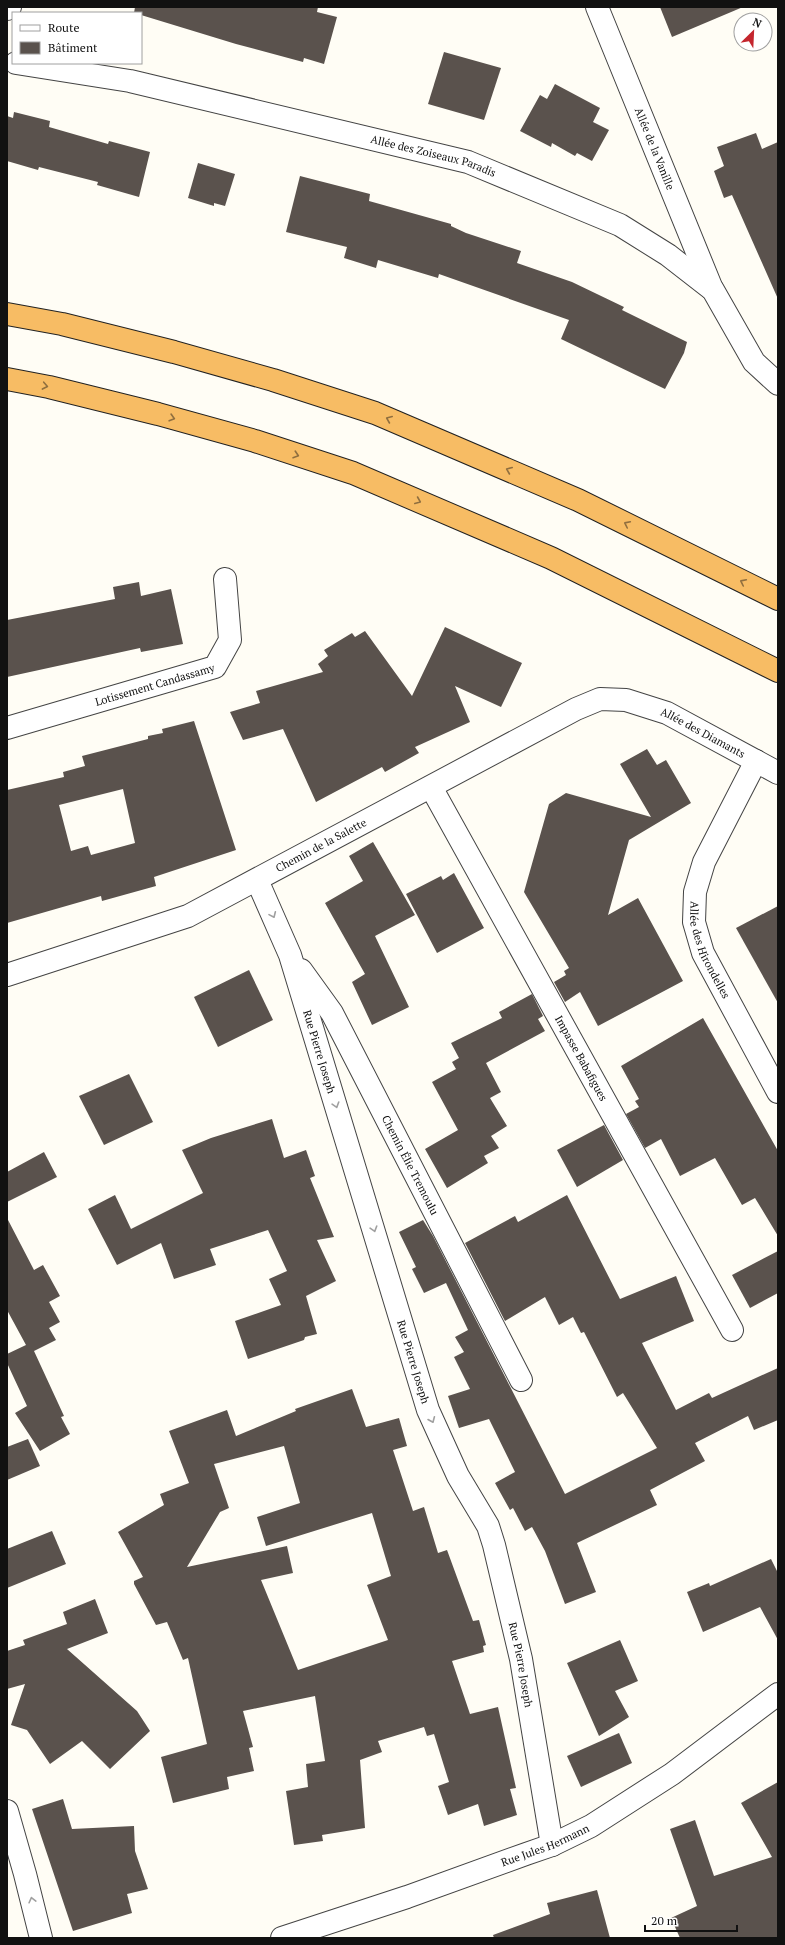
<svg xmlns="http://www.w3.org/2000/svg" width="785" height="1945" font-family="'PT Serif',serif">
	<rect width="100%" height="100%" fill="#fffdf5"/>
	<g fill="#5a524d" fill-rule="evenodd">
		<polygon points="135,7 318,7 317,12 337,17 324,64 304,58 303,62 236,44 141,15 141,13 134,13"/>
		<polygon points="660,7 743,7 672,37"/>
		<polygon points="444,52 501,68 484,120 428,104"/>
		<polygon points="555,84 600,108 593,122 609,130 592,161 577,153 575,156 552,143 551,147 520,131 540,95 547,99"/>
		<polygon points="14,112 50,121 49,127 108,144 109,141 150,152 139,197 97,185 98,182 39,167 38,170 7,161 7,116 13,118"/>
		<polygon points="756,133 762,149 778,142 778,299 732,195 724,198 714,171 724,166 717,147"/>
		<polygon points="198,163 235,174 225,206 214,203 214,206 188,198"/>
		<polygon points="300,176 370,194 369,201 451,224 451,226 466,233 521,251 517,263 572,282 624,307 622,310 687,342 684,353 665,389 561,339 569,320 439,274 438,278 378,260 376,268 344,258 347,247 286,232"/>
		<polygon points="139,582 141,596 171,589 183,644 141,652 140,648 7,677 7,620 115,599 113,587"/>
		<polygon points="445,627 522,663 501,707 455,686 470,722 415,747 419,753 385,772 382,767 316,802 283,729 243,740 230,712 260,703 256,691 323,672 318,664 328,656 324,650 352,633 355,637 365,631 412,696"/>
		<path d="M194 721 236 850 154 877 156 886 102 901 101 896 7 923V790L64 777 63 772 85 766 82 756 148 739V736L163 733 162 729ZM123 789 135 843 91 855 88 846 71 851 59 805Z"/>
		<polygon points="647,749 657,765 666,760 691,803 629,840 608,915 638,898 683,981 598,1026 580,992 565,1002 554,982 566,975 564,971 569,968 524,892 549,804 566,793 651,817 620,764"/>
		<polygon points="373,842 415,915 375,936 409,1007 372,1025 352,982 365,974 325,903 363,881 349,856"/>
		<polygon points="454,873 484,928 437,953 406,894 441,876 443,880"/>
		<polygon points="778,906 778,1003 736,928"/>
		<polygon points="249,970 273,1020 218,1047 194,997"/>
		<polygon points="532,994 543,1016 538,1019 545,1031 486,1063 501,1092 490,1098 507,1126 491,1136 499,1148 484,1156 488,1163 447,1188 425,1149 458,1130 432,1082 456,1069 452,1062 459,1058 451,1043 502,1018 499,1012"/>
		<polygon points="703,1018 778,1151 778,1236 755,1198 742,1205 715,1158 680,1176 661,1139 645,1148 626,1114 639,1107 635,1101 639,1099 621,1066"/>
		<polygon points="129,1074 153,1122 104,1145 79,1096"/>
		<polygon points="272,1119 284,1158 306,1150 315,1176 310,1178 334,1237 317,1240 336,1281 306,1296 317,1334 305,1337 304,1340 248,1359 235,1321 281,1305 269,1279 287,1271 268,1230 210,1249 216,1265 174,1279 161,1243 117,1265 88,1209 115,1195 131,1229 203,1193 182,1150 211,1138"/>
		<polygon points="604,1125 623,1160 577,1187 557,1150"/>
		<polygon points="44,1152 57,1177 7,1202 7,1172"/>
		<polygon points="567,1195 620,1299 676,1276 694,1321 642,1343 676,1410 709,1393 712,1398 778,1368 778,1420 754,1430 748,1416 695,1443 705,1461 650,1490 657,1505 577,1543 596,1592 565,1604 545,1551 532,1527 525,1531 513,1508 510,1510 495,1483 515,1472 489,1419 459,1428 448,1396 470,1389 454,1357 464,1352 455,1337 468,1330 446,1283 424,1293 412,1269 416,1267 399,1232 423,1220 433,1236 565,1494 657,1448 623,1393 617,1397 584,1332 581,1333 573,1317 559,1325 545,1297 505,1321 465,1243 515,1216 518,1222"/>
		<polygon points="7,1218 34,1270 43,1265 60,1296 49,1302 60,1322 49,1328 56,1340 34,1351 64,1416 61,1417 70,1434 40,1451 15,1413 27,1406 7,1363 7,1354 26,1345 7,1310"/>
		<polygon points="778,1251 778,1293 750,1308 732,1275"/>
		<path d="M352 1389 366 1427 399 1418 407 1446 393 1450 413 1511 424 1507 438 1553 447 1550 473 1621 479 1620 486 1645 483 1646 484 1652 452 1661 470 1714 498 1707 516 1788 510 1789 517 1815 484 1826 478 1804 448 1815 438 1786 449 1782 434 1734 427 1736 424 1727 378 1741 382 1752 360 1760 365 1828 322 1835 323 1841 294 1845 286 1791 308 1787 306 1764 325 1761 315 1696 243 1711 253 1747 249 1748 254 1771 227 1777 229 1789 173 1803 161 1757 207 1744 188 1658 183 1660 167 1622 156 1625 134 1584V1581L143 1577 118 1532 164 1505 160 1494 189 1483 169 1431 227 1410 236 1436 296 1411 295 1409ZM284 1446 300 1503 257 1517 266 1546 372 1513 391 1576 367 1585 388 1640 298 1670 261 1580 293 1573 287 1546 187 1567 220 1512 229 1508 214 1464Z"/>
		<polygon points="28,1439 40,1466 7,1480 7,1447"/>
		<polygon points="52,1531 66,1564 7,1588 7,1549"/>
		<polygon points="771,1559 778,1573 778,1640 760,1607 703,1632 687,1592 709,1583 710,1586"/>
		<polygon points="95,1599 108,1633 67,1649 137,1711 150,1731 110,1769 82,1741 50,1764 27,1730 11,1725 25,1684 7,1689 7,1651 25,1645 23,1640 67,1624 63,1612"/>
		<polygon points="620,1640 638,1681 615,1691 629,1717 599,1736 567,1663"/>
		<polygon points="619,1733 632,1763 581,1787 567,1756"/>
		<polygon points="778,1782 778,1938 680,1938 671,1918 697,1906 670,1829 695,1820 714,1876 772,1857 741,1803"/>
		<polygon points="63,1799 72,1829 134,1826 135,1851 148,1889 127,1894 132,1913 73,1931 32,1809"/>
		<polygon points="597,1890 610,1938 494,1938 493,1935 550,1914 547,1903"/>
	</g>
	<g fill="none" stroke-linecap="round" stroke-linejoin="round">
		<g stroke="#444" stroke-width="24">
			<g id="minor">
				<path id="s1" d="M597 7 712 289"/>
				<polyline points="7,9 10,7"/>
				<path id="s2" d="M16 63 130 81 468 162 620 225 668 255 713 290 754 362 778 384"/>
				<path id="s3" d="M7 728 215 667 230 640 225 579"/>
				<path id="s4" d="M756 761 704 862 695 892 694 922 703 953 778 1092"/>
				<path id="s5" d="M431 787 732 1330"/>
				<path id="s6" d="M257 880 290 955 428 1410 458 1476 488 1526 494 1545 521 1659 552 1845"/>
				<path id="s7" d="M301 970 332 1013 521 1380"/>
				<polyline points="7,1811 25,1874 41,1938"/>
			</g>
		</g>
		<g stroke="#444" stroke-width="24">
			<g id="tertiary">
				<path id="s8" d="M7 975 188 916 576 709 600 699 626 700 667 713 778 773"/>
				<path id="s9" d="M282 1938 407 1897 526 1854 552 1845 591 1826 672 1774 778 1694"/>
			</g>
		</g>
		<g stroke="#222" stroke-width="24">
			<g id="trunk">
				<polyline points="7,314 62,324 174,352 273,380 375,413 578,500 778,599"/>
				<polyline points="7,379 49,387 158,414 255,441 353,473 551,558 778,671"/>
			</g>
		</g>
		<use href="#minor" stroke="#fff" stroke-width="22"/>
		<use href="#tertiary" stroke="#fff" stroke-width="22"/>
		<use href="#trunk" stroke="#f7bc64" stroke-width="22"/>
	</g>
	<defs><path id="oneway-chevron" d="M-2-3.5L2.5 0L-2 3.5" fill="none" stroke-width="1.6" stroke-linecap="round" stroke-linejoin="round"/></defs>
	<g stroke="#906f3f">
		<use href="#oneway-chevron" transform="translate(45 386) rotate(11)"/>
		<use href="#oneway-chevron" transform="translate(172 418) rotate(16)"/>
		<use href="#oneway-chevron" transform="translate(389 419) rotate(-157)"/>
		<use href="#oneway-chevron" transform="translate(296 455) rotate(18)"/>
		<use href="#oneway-chevron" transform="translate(509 470) rotate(-157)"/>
		<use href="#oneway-chevron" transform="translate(418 501) rotate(23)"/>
		<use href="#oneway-chevron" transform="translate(627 524) rotate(-154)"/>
		<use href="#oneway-chevron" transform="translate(743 582) rotate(-154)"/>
	</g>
	<g stroke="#a0a0a0">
		<use href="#oneway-chevron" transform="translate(273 915) rotate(66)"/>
		<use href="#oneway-chevron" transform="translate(336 1105) rotate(73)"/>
		<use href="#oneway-chevron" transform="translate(374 1229) rotate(73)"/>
		<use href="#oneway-chevron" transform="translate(432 1420) rotate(67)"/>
		<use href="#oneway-chevron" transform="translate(32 1900) rotate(-104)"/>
	</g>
	<g text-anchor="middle" stroke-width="4" stroke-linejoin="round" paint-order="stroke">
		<g font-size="11" fill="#111" stroke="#fff">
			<text dy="4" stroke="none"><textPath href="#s1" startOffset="153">Allée de la Vanille</textPath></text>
			<text dy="4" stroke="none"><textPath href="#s2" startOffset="428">Allée des Zoiseaux Paradis</textPath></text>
			<text dy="4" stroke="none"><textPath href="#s3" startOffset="154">Lotissement Candassamy</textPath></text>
			<text dy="4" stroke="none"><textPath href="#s8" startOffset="766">Allée des Diamants</textPath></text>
			<text dy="4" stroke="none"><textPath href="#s8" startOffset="341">Chemin de la Salette</textPath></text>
			<text dy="4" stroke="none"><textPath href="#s4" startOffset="206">Allée des Hirondelles</textPath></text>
			<text dy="4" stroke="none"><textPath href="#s6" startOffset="183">Rue Pierre Joseph</textPath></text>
			<text dy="4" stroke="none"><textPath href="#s5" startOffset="310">Impasse Babafigues</textPath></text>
			<text dy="4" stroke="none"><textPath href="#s7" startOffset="224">Chemin Élie Tremoulu</textPath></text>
			<text dy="4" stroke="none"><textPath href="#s6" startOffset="507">Rue Pierre Joseph</textPath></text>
			<text dy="4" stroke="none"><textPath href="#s6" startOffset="831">Rue Pierre Joseph</textPath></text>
			<text dy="4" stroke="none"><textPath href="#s9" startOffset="279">Rue Jules Hermann</textPath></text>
		</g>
	</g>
	<rect width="785" height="1945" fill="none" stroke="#111111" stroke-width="16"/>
	<rect x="12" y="12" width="130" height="52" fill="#ffffff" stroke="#a0a0a0"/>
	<rect x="20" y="25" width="20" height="6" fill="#ffffff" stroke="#a0a0a0"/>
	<text x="48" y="32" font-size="12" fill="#111111">Route</text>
	<rect x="20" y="42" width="20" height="12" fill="#5a524d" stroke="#a0a0a0"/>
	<text x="48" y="52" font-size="12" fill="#111111">Bâtiment</text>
	<g transform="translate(753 32) rotate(24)"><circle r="19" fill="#ffffff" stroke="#a0a0a0"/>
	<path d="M0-3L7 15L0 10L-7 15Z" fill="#c4262e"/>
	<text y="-6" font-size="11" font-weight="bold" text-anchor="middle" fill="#111111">N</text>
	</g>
	<path d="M645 1925v6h92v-6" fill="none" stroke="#111111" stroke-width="2"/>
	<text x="651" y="1925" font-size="12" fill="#111111" stroke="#ffffff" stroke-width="3" paint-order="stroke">20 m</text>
</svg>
